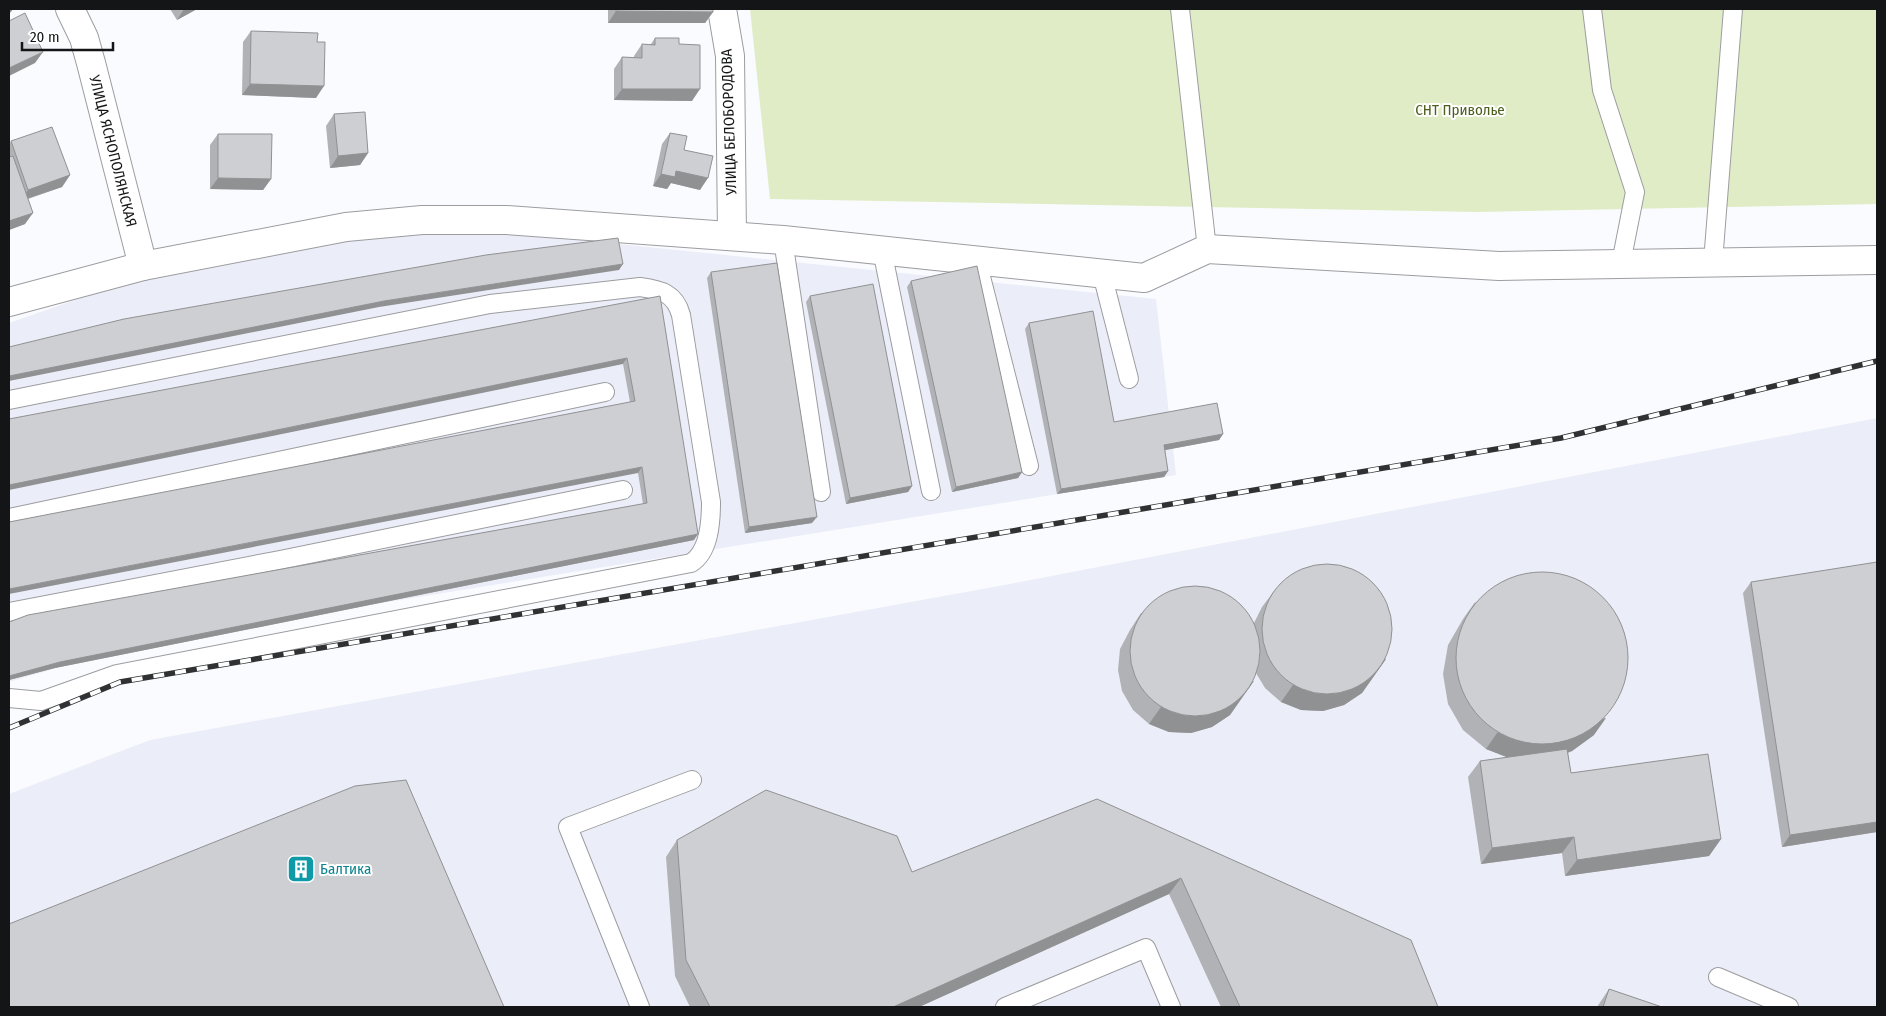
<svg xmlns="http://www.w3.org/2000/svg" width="1886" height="1016" font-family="'Fira Sans Condensed',sans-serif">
	<rect width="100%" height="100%" fill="#fafbff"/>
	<g fill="#ebeef8">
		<polygon points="511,233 1156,299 1176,475 151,640 9,682 9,323 152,273 367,236"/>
		<polygon points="1877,418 1877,1007 9,1007 9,794 150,740 1010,584"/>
	</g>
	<polygon fill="#dfecc5" points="750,9 1877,9 1877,204 1478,212 770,199"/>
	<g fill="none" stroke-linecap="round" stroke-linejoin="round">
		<g stroke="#9c9da0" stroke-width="20">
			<g id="lane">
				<polyline points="1180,9 1207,249"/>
				<polyline points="1592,9 1602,90 1635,192 1621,263"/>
				<polyline points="783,240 821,492"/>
				<polyline points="882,250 931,491"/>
				<polyline points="977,261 1029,466"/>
				<polyline points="1713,262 1733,9"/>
				<polyline points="1102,274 1129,379"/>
				<path d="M9 400 490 304 640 287C661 290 675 293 681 315L711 502C711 523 709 552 691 563L117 674 41 701 9 698"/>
				<polyline points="9,518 605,392"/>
				<polyline points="9,612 280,560 623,490"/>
				<polyline points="1718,977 1789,1007"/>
				<polyline points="640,1007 568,827 692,780"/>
				<polyline points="1005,1007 1146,948 1171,1007"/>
			</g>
		</g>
		<g stroke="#9c9da0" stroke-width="30">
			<g id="street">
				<polyline points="70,9 84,38 91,63 143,266"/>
				<polyline points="722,9 730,56 732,236"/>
				<polyline points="9,302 143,266 346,227 422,220 506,220 783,240 1144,278 1207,249 1499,266 1877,260"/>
			</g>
		</g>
		<use href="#lane" stroke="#fff" stroke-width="18"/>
		<use href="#street" stroke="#fff" stroke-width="28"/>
		<g stroke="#303133" stroke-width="5.5">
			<polyline id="rail" points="9,728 120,682 1561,438 1877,361"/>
		</g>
		<use href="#rail" stroke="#fff" stroke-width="4" stroke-dasharray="11" stroke-linecap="butt"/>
	</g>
	<g fill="#b1b2b5">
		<polygon points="170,9 197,9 177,20"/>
		<polygon points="608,9 713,9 713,12 705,23 608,23"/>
		<polygon points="251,31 316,98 242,95 243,42"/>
		<polygon points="655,38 679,44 692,101 614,100 614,69 622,57 634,57 634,56 642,44 651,44"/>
		<polygon points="334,114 368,153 360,165 330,168 326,126"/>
		<polygon points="670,133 684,150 700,190 671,183 667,189 653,186 662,144"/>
		<polygon points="218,134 271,179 263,190 210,189 210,145"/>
		<polygon points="11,141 70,175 62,187 28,199 25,224 9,230 9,145"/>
		<polygon points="711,272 812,523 745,533 707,278"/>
		<polygon points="911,281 1022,472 1018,478 952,492 907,287"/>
		<polygon points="660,296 694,540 55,668 9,680 9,622 643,504 638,473 630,402 623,364"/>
		<polygon points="810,296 912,486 908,492 846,504 806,302"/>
		<polygon points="1029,323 1114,422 1223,434 1219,440 1165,450 1168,471 1164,477 1057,494 1025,329"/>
		<polygon points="1751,582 1877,832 1782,847 1743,593"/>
		<polygon points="1274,591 1386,659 1362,693 1344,705 1323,711 1301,710 1281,702 1265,688 1256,673 1242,697 1230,715 1212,727 1191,733 1169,732 1149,724 1133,710 1122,691 1118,670 1120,649 1130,630 1141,613 1254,623 1262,607"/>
		<polygon points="1475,602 1594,735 1572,751 1568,753 1571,773 1721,839 1709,856 1565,876 1562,853 1481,864 1468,777 1480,761 1507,757 1486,749 1463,730 1448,704 1443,674 1448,645 1463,619"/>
		<polygon points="1097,799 1438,1007 1221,1007 1169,894 919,1007 690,1007 675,976 666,857 677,840 912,872"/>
		<polygon points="1609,989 1662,1007 1597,1007"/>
	</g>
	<g fill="#909193">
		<polygon points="9,9 13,9 11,12 9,13"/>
		<polygon points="184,9 197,9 177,20"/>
		<polygon points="616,11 713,12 705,23 608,23"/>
		<polygon points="43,52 35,63 9,76 9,68"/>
		<polygon points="250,84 324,86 316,98 242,95"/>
		<polygon points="622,89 700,89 692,101 614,100"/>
		<polygon points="368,153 360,165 330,168 338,156"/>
		<polygon points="676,171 708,178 700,190 671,183 667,189 653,186 661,174"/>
		<polygon points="70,175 62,187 20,201 28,190"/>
		<polygon points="218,178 271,179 263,190 210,189"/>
		<polygon points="33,213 25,224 9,230 9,221"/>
		<polygon points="623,264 619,270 379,307 9,381 9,376 384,301"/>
		<polygon points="627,358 623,364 9,490 9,485"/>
		<polygon points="1223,434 1219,440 1160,451 1164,445"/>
		<polygon points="642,467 638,473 9,594 9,589"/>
		<polygon points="1168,471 1164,477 1057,494 1061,489"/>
		<polygon points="1022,472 1018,478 952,492 956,487"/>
		<polygon points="912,486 908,492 846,504 850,498"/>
		<polygon points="817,517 812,523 745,533 749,527"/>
		<polygon points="698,534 694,540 55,668 9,680 9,676 60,662"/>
		<polygon points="1386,659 1362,693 1344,705 1323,711 1301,710 1281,702 1293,685"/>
		<polygon points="1254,681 1230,715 1212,727 1191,733 1169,732 1149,724 1161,707"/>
		<polygon points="1606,718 1594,735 1572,751 1544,760 1514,760 1486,749 1497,733"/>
		<polygon points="1877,822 1877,832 1782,847 1790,835"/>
		<polygon points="1574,837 1562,853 1481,864 1492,848"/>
		<polygon points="1721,839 1709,856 1565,876 1577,860"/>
		<polygon points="1181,878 1169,894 919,1007 893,1007"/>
	</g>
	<g fill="#cecfd2" stroke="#909193">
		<polygon points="616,9 713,9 713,12 616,11"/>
		<polygon points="25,13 43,52 9,68 9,21"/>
		<polygon points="251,31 318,33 317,42 325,42 324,86 250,84"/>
		<polygon points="655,38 679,38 679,44 700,45 700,89 622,89 622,57 642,58 642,44 655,45"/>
		<polygon points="365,112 368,153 338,156 334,114"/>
		<polygon points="52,127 70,175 28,190 11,141"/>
		<polygon points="670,133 687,136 684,150 713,156 708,178 676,171 675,177 661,174"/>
		<polygon points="218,134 272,134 271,179 218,178"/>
		<polygon points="13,156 33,213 9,221 9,157"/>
		<polygon points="618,238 623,264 384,301 9,376 9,347 124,319 486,255"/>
		<polygon points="777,263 817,517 749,527 711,272"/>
		<polygon points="977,266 1022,472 956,487 911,281"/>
		<polygon points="873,284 912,486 850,498 810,296"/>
		<polygon points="660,296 698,534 60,662 9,676 9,622 28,615 647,503 642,467 9,589 9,522 635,401 627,358 9,485 9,419"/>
		<polygon points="1093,311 1114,422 1217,403 1223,434 1164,445 1168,471 1061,489 1029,323"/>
		<polygon points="1877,562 1877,822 1790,835 1751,582"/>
		<circle cx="1327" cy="629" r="65"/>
		<circle cx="1542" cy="658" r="86"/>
		<circle cx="1195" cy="651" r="65"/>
		<polygon points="1567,749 1571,773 1708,754 1721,839 1577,860 1574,837 1492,848 1480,761"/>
		<polygon points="406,780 504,1007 9,1007 9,924 355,786"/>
		<polygon points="766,790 897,836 912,872 1097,799 1411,940 1438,1007 1240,1007 1181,878 893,1007 710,1007 686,960 677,840"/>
		<polygon points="1609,989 1662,1007 1603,1007"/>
	</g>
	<defs>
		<g id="building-square" transform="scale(1.4375)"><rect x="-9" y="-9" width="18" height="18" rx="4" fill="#0f9aa8" stroke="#fff"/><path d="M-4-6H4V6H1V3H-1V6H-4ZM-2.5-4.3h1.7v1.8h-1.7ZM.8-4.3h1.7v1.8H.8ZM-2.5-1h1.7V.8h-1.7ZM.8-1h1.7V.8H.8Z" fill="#fff"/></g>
	</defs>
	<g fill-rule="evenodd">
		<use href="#building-square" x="301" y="869"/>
	</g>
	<g text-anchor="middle" stroke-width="4" stroke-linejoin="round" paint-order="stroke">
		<g font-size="15" fill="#4d5e1d" stroke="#fff">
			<text x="1460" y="115">СНТ Приволье</text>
		</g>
		<g font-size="15" fill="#141516" stroke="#fff">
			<text transform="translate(729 122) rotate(-92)" y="5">УЛИЦА БЕЛОБОРОДОВА</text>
			<text transform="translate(113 151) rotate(76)" y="5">УЛИЦА ЯСНОПОЛЯНСКАЯ</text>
		</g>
		<g font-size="15" fill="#0d838f" stroke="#fff" text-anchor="start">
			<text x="320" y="874">Балтика</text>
		</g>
	</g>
	<rect width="1886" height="1016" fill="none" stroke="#141516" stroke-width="20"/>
	<path d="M22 42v8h91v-8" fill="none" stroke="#141516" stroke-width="2.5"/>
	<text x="30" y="42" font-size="15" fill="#141516" stroke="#ffffff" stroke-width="4" paint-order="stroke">20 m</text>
</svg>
